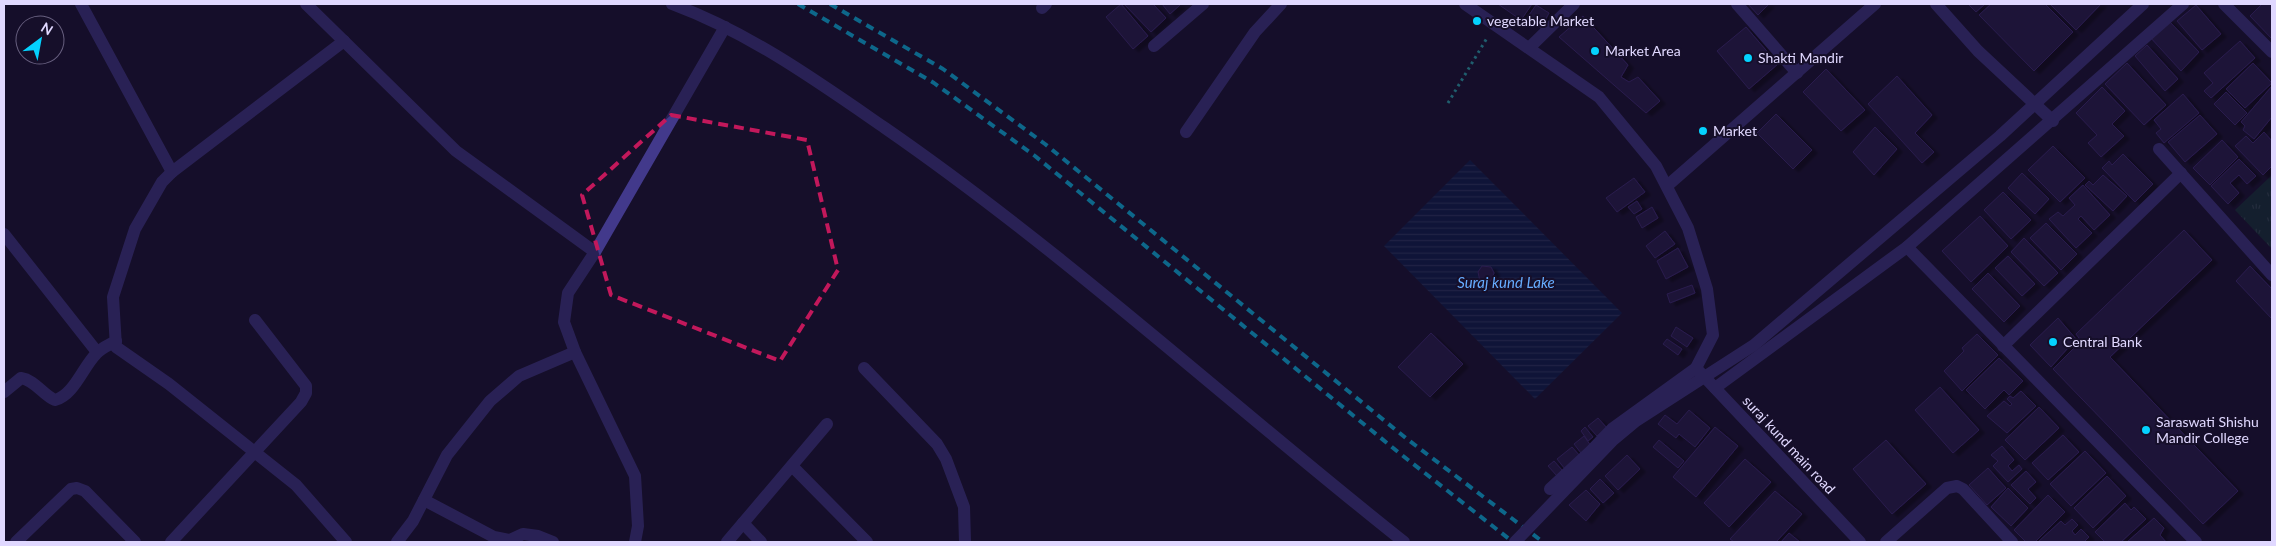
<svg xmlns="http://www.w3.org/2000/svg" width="2276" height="546" font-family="Lato,sans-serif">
	<defs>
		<pattern id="grass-tufts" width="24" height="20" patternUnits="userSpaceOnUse" patternTransform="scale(1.25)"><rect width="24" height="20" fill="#123334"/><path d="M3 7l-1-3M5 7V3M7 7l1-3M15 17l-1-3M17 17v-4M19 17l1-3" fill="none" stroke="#345052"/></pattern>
		<pattern id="water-rules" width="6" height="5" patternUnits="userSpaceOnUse" patternTransform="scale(1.25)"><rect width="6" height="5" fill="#081b4a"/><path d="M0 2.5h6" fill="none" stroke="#2c3b65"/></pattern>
		<filter id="shadow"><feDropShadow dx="5.5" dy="3" stdDeviation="1" flood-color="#0009"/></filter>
	</defs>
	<rect width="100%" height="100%" fill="#160f2a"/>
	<polygon fill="url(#grass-tufts)" points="2272,175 2272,249 2235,210"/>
	<polygon fill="url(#water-rules)" points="1470,160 1622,313 1535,399 1384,246"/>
	<g fill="#281b4c" stroke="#412c79" filter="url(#shadow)">
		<polygon points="1121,4 1148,36 1133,49 1106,17"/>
		<polygon points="1124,4 1153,4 1166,18 1151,32"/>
		<polygon points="1162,4 1178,4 1180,5 1170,14"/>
		<polygon points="1498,4 1532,4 1521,20"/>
		<polygon points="1748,4 1769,4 1758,15"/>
		<polygon points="1968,4 1985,4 1976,12"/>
		<polygon points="1991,4 2045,4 2073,32 2034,71 1979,15"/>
		<polygon points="2050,4 2101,4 2076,30"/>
		<polygon points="2262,4 2272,4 2272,39 2250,16"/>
		<polygon points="1536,5 1549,13 1541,28 1527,18"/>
		<polygon points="2196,5 2221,34 2202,50 2177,21"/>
		<polygon points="1583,16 1628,65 1621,77 1629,82 1638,77 1660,101 1646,113 1559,37"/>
		<polygon points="2167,19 2199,52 2181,71 2149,36"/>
		<polygon points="1746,27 1778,64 1749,89 1717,51"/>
		<polygon points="2240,41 2255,58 2211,98 2204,91 2213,83 2204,73"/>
		<polygon points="2147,45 2178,79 2165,91 2135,56"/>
		<polygon points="2127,63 2166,105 2144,125 2105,84"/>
		<polygon points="2253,63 2272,83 2245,108 2226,89"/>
		<polygon points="1826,69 1865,110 1841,131 1803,92"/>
		<polygon points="1897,76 1932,115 1915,133 1934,152 1922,163 1868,104"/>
		<polygon points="2272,86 2272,117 2254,139 2243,130 2245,126 2241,122"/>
		<polygon points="2102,87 2125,111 2112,124 2124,136 2101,157 2088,143 2097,135 2076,113"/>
		<polygon points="2226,92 2247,113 2235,125 2214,104"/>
		<polygon points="2183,94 2199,113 2164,143 2156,133 2161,129 2154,120"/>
		<polygon points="1776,114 1812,150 1793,169 1757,133"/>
		<polygon points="2200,115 2217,134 2185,162 2168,142"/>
		<polygon points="1875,127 1897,149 1874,175 1853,152"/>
		<polygon points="2264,132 2272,141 2272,166 2263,175 2235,146 2246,136 2253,143"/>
		<polygon points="2222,140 2238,157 2210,185 2193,168"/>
		<polygon points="2053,146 2085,178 2060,202 2028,170"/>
		<polygon points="2123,154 2153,184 2135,202 2102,168 2109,161 2112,165"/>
		<polygon points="2239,159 2256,176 2247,184 2239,175 2230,183 2239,193 2228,204 2211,186"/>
		<polygon points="2022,173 2049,199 2035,214 2008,188"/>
		<polygon points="2103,175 2127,196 2113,211 2085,185 2089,181 2093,185"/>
		<polygon points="1634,178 1645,192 1617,212 1606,198"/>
		<polygon points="2083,185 2110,215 2094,230 2081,216 2078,219 2092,233 2076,248 2049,219 2058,212 2063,216 2075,205 2069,198"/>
		<polygon points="2003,192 2031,220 2011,239 1984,210"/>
		<polygon points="1637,201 1642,209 1634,214 1628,207"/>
		<polygon points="1652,207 1658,218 1642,228 1636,217"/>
		<polygon points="1980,216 2008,246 1971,282 1942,251"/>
		<polygon points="2046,223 2077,254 2061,270 2030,238"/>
		<polygon points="2184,230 2212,260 2110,357 2238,491 2203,524 2053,369 2081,341 2076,334"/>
		<polygon points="1665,231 1675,244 1655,258 1646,246"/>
		<polygon points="2024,238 2058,273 2044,286 2011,252"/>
		<polygon points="1678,248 1688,267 1666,279 1657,261"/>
		<polygon points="2008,256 2035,284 2022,296 1995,268"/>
		<polygon points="1482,266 1491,267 1494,273 1491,281 1480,281 1478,272"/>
		<polygon points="2250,266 2272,289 2272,319 2236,281"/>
		<polygon points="1988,273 2020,306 2004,322 1972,289"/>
		<polygon points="1692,285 1695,293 1670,303 1667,294"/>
		<polygon points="2058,318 2076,339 2051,367 2030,345"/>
		<polygon points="1676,327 1693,338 1687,347 1671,336"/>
		<polygon points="1431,333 1463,364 1430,397 1398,367"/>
		<polygon points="1977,334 1998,355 1962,391 1944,371 1964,351 1962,348"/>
		<polygon points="1667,339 1682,349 1678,355 1663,344"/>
		<polygon points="1999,358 2023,381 2009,395 2004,390 1985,409 1966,390"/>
		<polygon points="1940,387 1979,430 1953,453 1915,410"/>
		<polygon points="2021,391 2036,406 2007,433 1987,416 2004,401 2010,406 2012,404 2007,399 2010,396 2013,398"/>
		<polygon points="2039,407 2059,428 2025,460 2005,440"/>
		<polygon points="1689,410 1710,428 1695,447 1679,434 1676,438 1658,424 1665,415 1677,424"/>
		<polygon points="1598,418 1607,428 1597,436 1588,426"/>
		<polygon points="1585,427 1593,437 1588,441 1581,431"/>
		<polygon points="1715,427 1738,446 1696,497 1673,477"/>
		<polygon points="2063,435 2079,452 2048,480 2032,463"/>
		<polygon points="1584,436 1591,446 1581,453 1574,444"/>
		<polygon points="1659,440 1684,461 1678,468 1653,447"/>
		<polygon points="1886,440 1926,484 1892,514 1853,469"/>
		<polygon points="2002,446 2014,460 2008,466 2012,471 2019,465 2022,469 2008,482 1993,466 1998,461 1991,455"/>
		<polygon points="1572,447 1580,456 1565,469 1557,459"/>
		<polygon points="2085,451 2106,473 2071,506 2050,484"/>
		<polygon points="1627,455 1640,469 1618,490 1605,476"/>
		<polygon points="1745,459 1771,482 1729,527 1704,503"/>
		<polygon points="1554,461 1562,470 1557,476 1548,466"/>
		<polygon points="1988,468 2006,488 1987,505 1969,485"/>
		<polygon points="2026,471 2036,482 2028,489 2036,498 2030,504 2011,485"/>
		<polygon points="2107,476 2126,496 2093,528 2074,508"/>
		<polygon points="1600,479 1614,493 1603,503 1590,489"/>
		<polygon points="2008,488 2028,508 2011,526 1991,507"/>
		<polygon points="1586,490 1600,504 1586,521 1569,505"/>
		<polygon points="1775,491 1802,514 1776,542 1734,542 1730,539"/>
		<polygon points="2048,495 2065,512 2035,542 2026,542 2014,530"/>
		<polygon points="2125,503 2131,510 2134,507 2146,519 2121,542 2105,542 2095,532"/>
		<polygon points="2154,518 2164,528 2160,535 2166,542 2127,542"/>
		<polygon points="2072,519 2078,525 2072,531 2075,535 2081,529 2089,537 2084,542 2038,542 2061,521 2065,525"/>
		<polygon points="1789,533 1800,542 1781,542"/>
	</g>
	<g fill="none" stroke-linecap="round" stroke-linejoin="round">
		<polyline stroke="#2bbec1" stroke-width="3" stroke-dasharray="2.5 4" stroke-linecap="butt" points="1448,103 1487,38"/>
		<g stroke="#42398b" stroke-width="12">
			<polyline points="81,4 172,172"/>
			<polyline points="306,4 456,151 595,252"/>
			<path d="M672 4C750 33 817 81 885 128 1067 254 1231 405 1404 542"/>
			<polyline points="1737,4 1797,73"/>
			<polyline points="1936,4 1978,51 2053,121"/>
			<polyline points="2224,4 2272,52"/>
			<polyline points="1042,8 1046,4"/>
			<polyline points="344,41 172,172 162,182 135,229 113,297 116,347 169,384 296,485 346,542"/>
			<polyline points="1154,46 1203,4"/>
			<polyline points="1529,48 1574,4"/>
			<polyline points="1186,132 1255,32 1281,4"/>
			<polyline points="2159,149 2272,275"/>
			<polyline points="1667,186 1875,4"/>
			<polyline points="4,234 97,352"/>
			<polyline points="1907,247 2196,542"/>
			<polyline points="2003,346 2181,173"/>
			<polyline points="864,368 937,444 946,459 964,507 965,542"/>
			<polyline points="1715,388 1907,247 2183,4"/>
			<path d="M4 392 21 378C35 380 43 395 55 400 74 395 83 367 96 354 101 348 109 345 116 341"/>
			<polyline points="792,466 867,542"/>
			<polyline points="1550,489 1591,451 1613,428 1696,368"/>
			<polyline points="424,500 494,537 510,540 523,534 538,536 553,542"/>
			<polyline points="743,523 761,542"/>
			<polyline points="16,542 71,489 77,488 85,491 135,542"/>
			<polyline points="171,542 301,402 306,393 306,386 255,320"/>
			<polyline points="397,542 413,521 447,455 490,401 519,376 575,352"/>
			<polyline points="635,542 638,526 635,476 575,352 564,322 568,293 595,252 725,27"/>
			<polyline points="727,542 827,424"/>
			<polyline points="1886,542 1947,488 1957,486 1963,489 2012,542"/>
		</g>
		<polyline stroke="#42398b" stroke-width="12" points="1465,4 1599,97 1656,166 1688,228 1707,289 1713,335 1696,368 1860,542"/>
		<g stroke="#04d2ff" stroke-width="4" stroke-dasharray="8 6" stroke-linecap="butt">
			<polyline points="798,4 934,83 1035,156 1398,452 1513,542"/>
			<polyline points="830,4 943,69 1045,144 1407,439 1543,542"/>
		</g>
		<polyline stroke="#42398b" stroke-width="12" points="1515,542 1612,441 1636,421 1754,345 2000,136 2143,4"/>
	</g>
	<path d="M0 0H2276V546H0ZM671 115 807 140 838 270 780 361 611 295 582 195Z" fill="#160f2a" fill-opacity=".55" fill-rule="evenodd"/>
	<path fill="none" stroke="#c2185b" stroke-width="4" stroke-dasharray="10 6" stroke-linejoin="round" d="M671 115 807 140 838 270 780 361 611 295 582 195Z"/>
	<g fill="#04d2ff" stroke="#160f2a" stroke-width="2">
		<circle cx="1477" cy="21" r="5"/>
		<circle cx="1595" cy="51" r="5"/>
		<circle cx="1748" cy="58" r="5"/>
		<circle cx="1703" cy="131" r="5"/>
		<circle cx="2053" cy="342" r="5"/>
		<circle cx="2146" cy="430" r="5"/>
	</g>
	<g text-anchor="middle" stroke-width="4" stroke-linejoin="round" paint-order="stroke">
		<g font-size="14" fill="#e0d8ff" stroke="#160f2a" text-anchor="start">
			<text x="1487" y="26">vegetable Market</text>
			<text x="1605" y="56">Market Area</text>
			<text x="1758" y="63">Shakti Mandir</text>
			<text x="1713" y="136">Market</text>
			<text x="2063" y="347">Central Bank</text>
			<text x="2156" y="427">Saraswati Shishu<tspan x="2156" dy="16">Mandir College</tspan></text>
		</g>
		<g font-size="14" fill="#e0d8ff" stroke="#160f2a">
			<text transform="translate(1789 445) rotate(47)" y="5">suraj kund main road</text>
		</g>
		<g font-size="15" font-style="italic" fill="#66acff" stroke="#160f2a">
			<text x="1506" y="288">Suraj kund Lake</text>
		</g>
	</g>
	<rect width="2276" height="546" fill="none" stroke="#e0d8ff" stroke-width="10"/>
	<g transform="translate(40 40) rotate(32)"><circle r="24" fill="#160f2a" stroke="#675f7f"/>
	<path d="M0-4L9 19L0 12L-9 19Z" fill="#04d2ff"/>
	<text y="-8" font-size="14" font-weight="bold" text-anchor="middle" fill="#e0d8ff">N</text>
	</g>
</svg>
